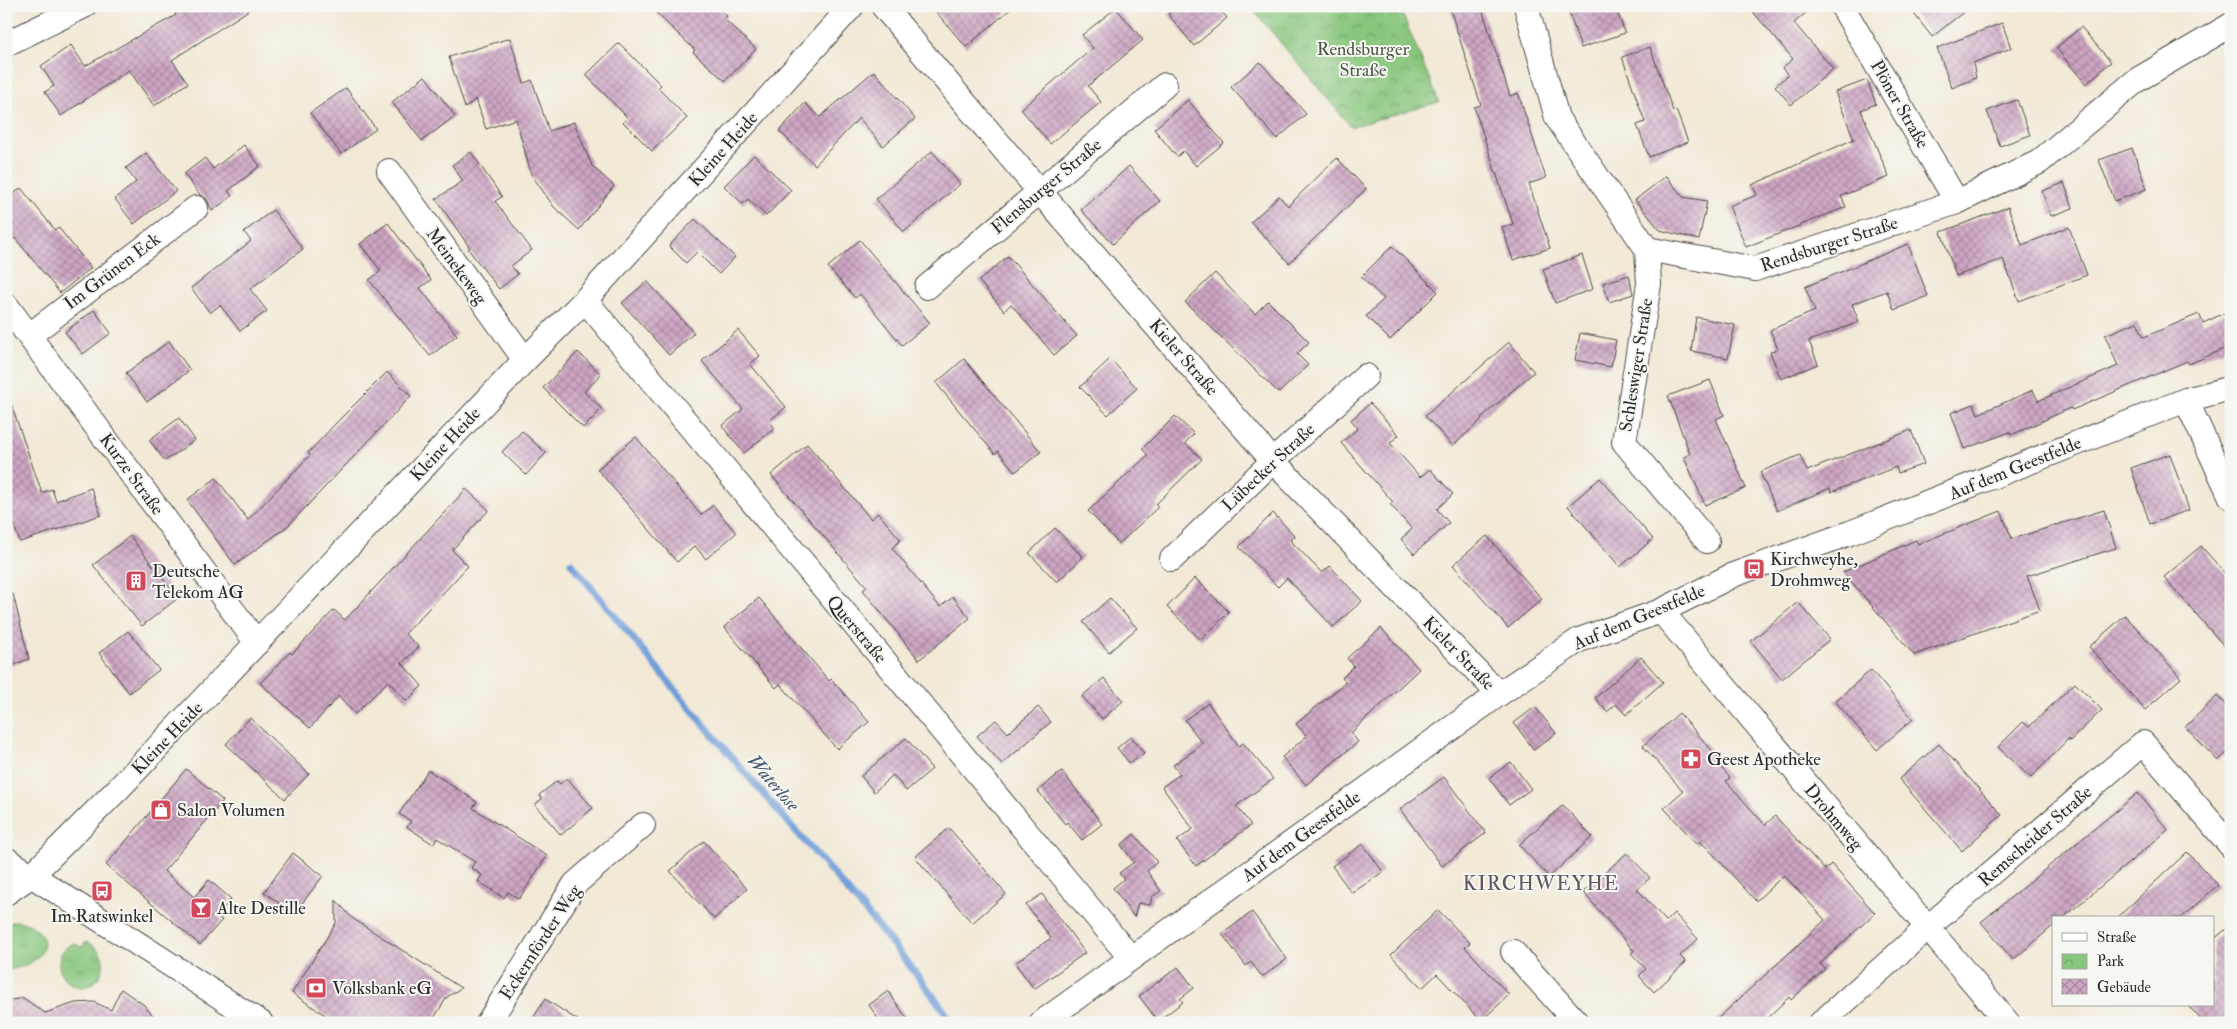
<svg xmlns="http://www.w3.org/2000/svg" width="2237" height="1029" font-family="'IM FELL Double Pica',serif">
	<defs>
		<pattern id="grass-tufts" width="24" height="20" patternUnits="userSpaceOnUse" patternTransform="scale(1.25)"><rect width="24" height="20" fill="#88c67d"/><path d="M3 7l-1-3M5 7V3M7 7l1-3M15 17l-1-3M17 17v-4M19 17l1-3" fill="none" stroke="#6fa167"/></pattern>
		<pattern id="park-crowns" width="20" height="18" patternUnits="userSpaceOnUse" patternTransform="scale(1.25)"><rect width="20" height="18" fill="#88c67d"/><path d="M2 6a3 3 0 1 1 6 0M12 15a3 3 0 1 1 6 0" fill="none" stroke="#6fa167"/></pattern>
		<pattern id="building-cross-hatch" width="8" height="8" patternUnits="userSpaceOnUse" patternTransform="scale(1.25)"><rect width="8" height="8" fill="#cda6c3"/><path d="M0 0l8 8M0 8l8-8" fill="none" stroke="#a7879f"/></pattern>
	</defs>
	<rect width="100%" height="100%" fill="#f6f6f2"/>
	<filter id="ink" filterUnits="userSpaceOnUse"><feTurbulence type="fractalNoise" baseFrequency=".02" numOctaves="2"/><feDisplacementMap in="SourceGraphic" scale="10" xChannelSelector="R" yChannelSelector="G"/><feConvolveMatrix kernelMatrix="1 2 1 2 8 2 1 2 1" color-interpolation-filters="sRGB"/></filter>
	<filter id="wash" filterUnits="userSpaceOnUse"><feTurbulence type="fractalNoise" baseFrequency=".0096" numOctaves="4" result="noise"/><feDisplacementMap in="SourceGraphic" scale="20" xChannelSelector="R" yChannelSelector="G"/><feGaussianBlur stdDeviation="1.12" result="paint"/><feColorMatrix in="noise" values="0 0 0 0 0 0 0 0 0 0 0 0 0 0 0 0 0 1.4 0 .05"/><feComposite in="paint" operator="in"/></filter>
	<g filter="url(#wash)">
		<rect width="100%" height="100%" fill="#f2e9d6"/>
		<g fill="url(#grass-tufts)" stroke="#5a7854">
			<path d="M15 921C39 922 56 945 32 962 25 967 15 968 6 971V924Z"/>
			<path d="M86 942C121 955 96 1000 70 983 63 979 59 972 59 963 59 953 65 947 74 943L81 947Z"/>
		</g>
		<polygon fill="url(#park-crowns)" stroke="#5a7854" points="1250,6 1399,6 1439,102 1351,127"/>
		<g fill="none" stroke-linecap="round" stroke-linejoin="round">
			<path stroke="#709ed8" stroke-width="7" d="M571 563C626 629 679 696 735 761 809 848 886 929 953 1023"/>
		</g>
		<g id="blocks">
			<g fill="url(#building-cross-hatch)">
				<polygon points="171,6 255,6 172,60 188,83 154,106 129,70 61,116 45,92 54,86 41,66 71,45 85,66 176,15"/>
				<polygon points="649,6 716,6 727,16 724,19 756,49 725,81 693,52 695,50"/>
				<polygon points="931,6 1014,6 966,47"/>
				<polygon points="1177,6 1217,6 1227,18 1194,46 1168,14"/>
				<polygon points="1449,6 1481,6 1510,96 1518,93 1546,178 1529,184 1550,248 1513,260 1502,227 1513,224 1474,107 1481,105"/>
				<polygon points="1586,6 1615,6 1625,33 1581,48 1569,12"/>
				<polygon points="1748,6 1814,6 1794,23 1833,69 1791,105 1775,86 1788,75 1782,68 1793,59"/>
				<polygon points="1908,6 1971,6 1932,37"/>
				<polygon points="1116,8 1143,40 1088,86 1101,102 1050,144 1021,109 1093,48 1082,35"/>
				<polygon points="2002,23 2011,48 1973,63 1976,78 1952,88 1937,48"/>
				<polygon points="2081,27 2111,62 2086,84 2056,48"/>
				<polygon points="510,38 524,83 532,80 549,131 574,122 592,166 614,186 579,230 554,207 531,174 516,119 486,129 476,99 465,108 449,57"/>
				<polygon points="619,43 661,85 658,88 687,118 652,151 623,122 628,118 586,75"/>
				<polygon points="1650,47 1673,111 1676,110 1688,142 1649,157 1637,125 1645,122 1622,57"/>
				<polygon points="1260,62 1306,114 1277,139 1231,87"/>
				<polygon points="874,71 915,119 883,146 859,118 815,165 779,131 805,103 820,117"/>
				<polygon points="425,76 455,116 422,141 392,102"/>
				<polygon points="1867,80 1876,104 1861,110 1889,177 1841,196 1846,207 1746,247 1729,206 1757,195 1752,185 1854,139 1835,92"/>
				<polygon points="346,88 376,129 341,154 310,113"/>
				<polygon points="1188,100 1224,143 1196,166 1183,151 1177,157 1154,129"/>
				<polygon points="2017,100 2030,135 2000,146 1987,111"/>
				<polygon points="244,145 260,166 228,191 232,196 212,211 207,199 200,195 184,174 205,158 213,169"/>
				<polygon points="2132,148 2147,189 2115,201 2099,160"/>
				<polygon points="932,151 960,184 904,232 876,199"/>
				<polygon points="471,152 502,197 495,201 532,250 511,266 518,274 499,289 468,249 470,248 436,199 463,181 452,165"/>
				<polygon points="146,153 176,191 134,224 115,199 136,182 126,168"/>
				<polygon points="754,155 791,190 766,216 748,199 743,204 724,186"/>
				<polygon points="1337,158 1366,189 1289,263 1251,222 1279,196 1288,206"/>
				<polygon points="1129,166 1160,201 1113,244 1081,210"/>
				<polygon points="1666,176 1683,197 1707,201 1699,240 1660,230 1635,200"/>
				<polygon points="2064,183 2073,208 2051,216 2042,191"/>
				<polygon points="21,188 55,230 58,227 91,268 60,293 15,238 6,245 6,200"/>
				<polygon points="2008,207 2022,245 2069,227 2087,275 2019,301 2003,259 1956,276 1941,232"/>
				<polygon points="273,210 303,249 250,289 267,311 240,331 220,305 210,313 191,288 251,241 244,232"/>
				<polygon points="695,219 735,257 719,274 697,252 686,263 669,246"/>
				<polygon points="388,223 431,280 420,288 457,335 430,356 369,280 381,271 360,244"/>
				<polygon points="860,240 930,323 902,345 860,294 855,298 828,267"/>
				<polygon points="1908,244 1928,296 1894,310 1887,291 1852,304 1859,322 1809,341 1818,364 1781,379 1770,352 1778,349 1770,330 1815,311 1805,287"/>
				<polygon points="1392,246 1438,292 1390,340 1366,316 1384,299 1361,277"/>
				<polygon points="1582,255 1593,289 1555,303 1543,269"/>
				<polygon points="1008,256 1077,336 1054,355 1011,304 1004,311 979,281"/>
				<polygon points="1215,273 1255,314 1268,301 1309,342 1297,354 1308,365 1279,393 1185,302"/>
				<polygon points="1629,275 1633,294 1609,302 1603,283"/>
				<polygon points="647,281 694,333 669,355 622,303"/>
				<polygon points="94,310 111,333 83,354 65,332"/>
				<polygon points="2231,310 2231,346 2189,364 2187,361 2072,410 2071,408 2011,435 2010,432 1964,449 1951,413 1974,404 1978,414 2033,390 2038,401 2118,366 2105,335 2137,322 2144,337 2199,314 2203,323"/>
				<polygon points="1696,317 1735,325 1728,358 1691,351"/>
				<polygon points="738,330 760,356 750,364 786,407 769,421 775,428 744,453 722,426 743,409 702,361"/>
				<polygon points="1580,333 1616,340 1611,367 1575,360"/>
				<polygon points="169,341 190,370 147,402 126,373"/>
				<polygon points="1509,342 1534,372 1481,418 1482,419 1453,446 1425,416"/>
				<polygon points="578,352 601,374 584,392 602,409 583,428 543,388"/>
				<polygon points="964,359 1041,452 1015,472 998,451 995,454 936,383"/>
				<polygon points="1110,359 1137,388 1108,415 1080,387"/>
				<polygon points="387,372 411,396 289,525 235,565 187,500 216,478 248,520 310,455 308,453 337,422"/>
				<polygon points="1710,380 1724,415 1716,419 1746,488 1705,505 1684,457 1690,454 1668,396"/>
				<polygon points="6,398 9,398 42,493 52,489 56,501 91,488 101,515 20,542 6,505"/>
				<polygon points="1370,403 1399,435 1390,443 1420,477 1430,469 1453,494 1437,509 1449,523 1414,554 1401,539 1412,529 1390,504 1393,502 1341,443 1358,428 1351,420"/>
				<polygon points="1175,416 1194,434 1185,443 1202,459 1156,504 1158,507 1119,544 1088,511 1148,455 1142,449"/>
				<polygon points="179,418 195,440 165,461 149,440"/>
				<polygon points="1911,430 1924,464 1898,473 1896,467 1831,492 1830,488 1777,511 1760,472 1800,455 1807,471"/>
				<polygon points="522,431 546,453 526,475 502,452"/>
				<polygon points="636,437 701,515 713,505 736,533 706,559 695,546 677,562 597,469"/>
				<polygon points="807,444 871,519 878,513 901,540 892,548 940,607 953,597 970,618 919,660 863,590 867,587 771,475"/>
				<polygon points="2170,454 2189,510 2150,524 2131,468"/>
				<polygon points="1600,478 1653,539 1620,567 1568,506"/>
				<polygon points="466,489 489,510 452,550 468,566 405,634 419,647 402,663 422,686 407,701 388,681 355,714 339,696 310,728 260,683 290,652 292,654 334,610 345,620"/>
				<polygon points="2104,510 2116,548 2027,576 2040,610 1914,655 1843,572 1916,540 1918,544 2001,511 2012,539"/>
				<polygon points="1273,513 1295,536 1290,540 1322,573 1330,566 1362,601 1333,627 1287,578 1278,587 1239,547"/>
				<polygon points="1055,528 1083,557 1057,582 1029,553"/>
				<polygon points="130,536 178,598 142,626 93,565"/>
				<polygon points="1487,536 1542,599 1508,628 1453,565"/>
				<polygon points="2201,546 2231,580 2231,654 2164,577"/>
				<polygon points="1195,578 1229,612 1201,640 1167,607"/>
				<polygon points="13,594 29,659 6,668 6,595"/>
				<polygon points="759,598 829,681 831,679 869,722 837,749 780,684 776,688 724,627"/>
				<polygon points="1110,598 1137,628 1109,652 1083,622"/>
				<polygon points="1798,602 1830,639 1782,679 1751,641"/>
				<polygon points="2125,615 2181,678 2145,710 2089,647"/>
				<polygon points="1381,628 1419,669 1351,733 1358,742 1306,785 1282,757 1307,736 1296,724 1346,682 1342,678 1354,666 1347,658"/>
				<polygon points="128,631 159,670 129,693 99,653"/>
				<polygon points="1641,657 1663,682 1626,715 1616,704 1607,712 1595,698"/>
				<polygon points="1871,670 1913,719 1877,750 1835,701"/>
				<polygon points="1104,678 1123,701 1102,719 1082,696"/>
				<polygon points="2075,683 2102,710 2070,741 2068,739 2031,778 1998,747 2023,722 2029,727"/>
				<polygon points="2217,696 2231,709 2231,749 2218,761 2185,727"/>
				<polygon points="1208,703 1239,746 1243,743 1273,779 1236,806 1251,825 1196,866 1177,841 1193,829 1162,787 1180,774 1173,765 1203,744 1185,720"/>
				<polygon points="1038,707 1051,722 1002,764 977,736 996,720 1008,733"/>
				<polygon points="1535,707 1556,733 1534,750 1514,723"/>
				<polygon points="1679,713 1723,763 1720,766 1730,778 1726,781 1765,825 1775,816 1825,870 1831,864 1875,913 1820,964 1825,969 1791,1000 1789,997 1762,1023 1713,1023 1825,920 1784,875 1756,901 1713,854 1700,841 1697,844 1664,808 1683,791 1643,746"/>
				<polygon points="250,718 309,774 285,799 226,744"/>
				<polygon points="1131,736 1144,753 1130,764 1117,748"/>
				<polygon points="906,738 932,769 906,791 893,775 874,792 861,776"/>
				<polygon points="1939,744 2002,815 1962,851 1899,779"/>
				<polygon points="1511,762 1531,789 1509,805 1489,778"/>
				<polygon points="186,769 223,801 164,871 194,897 209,880 231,899 217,916 222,920 200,945 106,865"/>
				<polygon points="428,770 477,802 473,808 547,856 519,899 508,892 504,898 478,881 482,875 471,868 475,862 437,838 433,844 407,827 411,821 399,814"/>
				<polygon points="1062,771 1102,824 1082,840 1067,822 1065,824 1038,791"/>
				<polygon points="1444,777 1486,833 1442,866 1400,809"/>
				<polygon points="567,778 593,808 561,835 535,805 542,799 539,795 557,781 560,784"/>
				<polygon points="2138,793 2168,830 2063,918 2053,918 2053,926 2013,960 1981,922"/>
				<polygon points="1563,805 1592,837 1549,877 1519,845"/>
				<polygon points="949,828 1006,894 972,923 915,857"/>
				<polygon points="1134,834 1157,862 1147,871 1161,891 1152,897 1150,905 1138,903 1134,917 1113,888 1124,879 1119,873 1134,862 1121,845"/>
				<polygon points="704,841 747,889 714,919 670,871"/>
				<polygon points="1363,844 1383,872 1352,893 1332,866"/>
				<polygon points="2187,852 2218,885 2181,918 2117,918"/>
				<polygon points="293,853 323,876 294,914 264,892"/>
				<polygon points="1627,853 1650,878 1637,889 1666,921 1674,913 1698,939 1680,956 1686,962 1654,992 1639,976 1646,969 1631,953 1634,951 1583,892"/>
				<polygon points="1042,894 1085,953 1034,989 1015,963 1051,938 1026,905"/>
				<polygon points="336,900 352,918 461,988 447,997 431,1023 337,1023 292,993 336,923"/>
				<polygon points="1438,910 1470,943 1465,947 1509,995 1481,1021 1437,974 1422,988 1391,955"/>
				<polygon points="1252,912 1287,959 1262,977 1251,962 1246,966 1222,934"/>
				<polygon points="2231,925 2231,1023 2204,1023 2188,1005 2213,1005 2213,940"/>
				<polygon points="1178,967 1194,988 1180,999 1183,1002 1158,1021 1139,996"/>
				<polygon points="121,989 144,1005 159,1023 6,1023 6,1001 23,998 45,1013 75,1003 94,1002 111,1010"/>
				<polygon points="888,991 910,1023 881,1023 869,1005"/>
				<polygon points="545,999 582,1023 530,1023"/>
			</g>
		</g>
	</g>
	<g filter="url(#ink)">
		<use href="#blocks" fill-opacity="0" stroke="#494845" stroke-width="1"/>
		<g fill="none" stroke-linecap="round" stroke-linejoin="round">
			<g stroke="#494845" stroke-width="26">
				<g id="minor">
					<polyline points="883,6 1040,192 1273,461 1499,694"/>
					<polyline points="1526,6 1557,118 1647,249 1755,269 1957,202 2039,162 2137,80 2231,25"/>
					<polyline points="1842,6 1957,202"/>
					<polyline points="6,44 84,6"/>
					<polyline points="389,171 525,360"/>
					<polyline points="1647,249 1649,284 1624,442 1707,541"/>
					<polyline points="927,287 1165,85"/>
					<polyline points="585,300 1130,957"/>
					<polyline points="6,305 257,643"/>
					<polyline points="30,335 196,208"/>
					<polyline points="2186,400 2231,497"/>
					<polyline points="1172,559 1273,461 1366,376"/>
					<polyline points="1661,611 2008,1023"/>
					<polyline points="6,859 261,1023"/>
					<polyline points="6,893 32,875 120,787 525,360 585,300 852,6"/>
					<polyline points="1513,952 1577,1023"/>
					<polyline points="488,1023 575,884 643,825"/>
					<polyline points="1041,1023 1499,694 1579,640 1661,611 1733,575 1850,533 2186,400 2231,388"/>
					<polyline points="1821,1023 1927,928 2143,743 2231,846"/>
				</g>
			</g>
			<use href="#minor" stroke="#fff" stroke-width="24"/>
		</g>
	</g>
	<defs>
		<g id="bus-square" transform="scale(1.125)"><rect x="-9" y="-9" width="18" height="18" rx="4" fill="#d1495b" stroke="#f6f6f2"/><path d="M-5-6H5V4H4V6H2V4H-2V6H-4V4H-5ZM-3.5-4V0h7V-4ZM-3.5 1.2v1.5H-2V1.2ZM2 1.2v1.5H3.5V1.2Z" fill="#fff"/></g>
		<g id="building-square" transform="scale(1.125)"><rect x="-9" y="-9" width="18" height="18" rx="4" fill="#d1495b" stroke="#f6f6f2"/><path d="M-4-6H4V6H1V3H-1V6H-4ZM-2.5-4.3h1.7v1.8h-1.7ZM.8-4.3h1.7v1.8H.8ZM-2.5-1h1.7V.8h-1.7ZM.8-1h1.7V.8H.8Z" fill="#fff"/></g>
		<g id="pharmacy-square" transform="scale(1.125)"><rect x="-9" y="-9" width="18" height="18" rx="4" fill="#d1495b" stroke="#f6f6f2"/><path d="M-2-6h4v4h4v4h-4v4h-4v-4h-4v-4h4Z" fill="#fff"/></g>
		<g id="shop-square" transform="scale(1.125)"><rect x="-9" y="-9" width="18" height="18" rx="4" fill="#d1495b" stroke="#f6f6f2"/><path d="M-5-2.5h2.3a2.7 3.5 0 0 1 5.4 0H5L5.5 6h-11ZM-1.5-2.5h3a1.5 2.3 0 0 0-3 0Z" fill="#fff"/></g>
		<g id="bar-square" transform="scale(1.125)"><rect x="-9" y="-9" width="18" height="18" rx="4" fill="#d1495b" stroke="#f6f6f2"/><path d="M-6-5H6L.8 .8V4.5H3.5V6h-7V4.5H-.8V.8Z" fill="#fff"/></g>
		<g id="bank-square" transform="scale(1.125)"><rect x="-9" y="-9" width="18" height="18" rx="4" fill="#d1495b" stroke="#f6f6f2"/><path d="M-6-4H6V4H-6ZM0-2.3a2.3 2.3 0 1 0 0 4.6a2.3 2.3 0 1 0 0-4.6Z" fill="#fff"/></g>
	</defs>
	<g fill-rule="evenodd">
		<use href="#bus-square" x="1754" y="569"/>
		<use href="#building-square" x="136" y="581"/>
		<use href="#pharmacy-square" x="1691" y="759"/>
		<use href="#shop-square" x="161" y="810"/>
		<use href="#bus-square" x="102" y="891"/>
		<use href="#bar-square" x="201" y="908"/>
		<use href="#bank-square" x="316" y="988"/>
	</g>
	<g text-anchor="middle" stroke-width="4" stroke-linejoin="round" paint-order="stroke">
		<g font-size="18" fill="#475a44" stroke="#f6f6f2">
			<text x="1363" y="55">Rendsburger<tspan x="1363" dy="21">Straße</tspan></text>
		</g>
		<g font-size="18" fill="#2b2b2b" stroke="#f6f6f2">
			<text transform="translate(1900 104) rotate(60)" y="6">Plöner Straße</text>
			<text transform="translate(723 149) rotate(-48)" y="6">Kleine Heide</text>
			<text transform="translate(1046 186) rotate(-40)" y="6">Flensburger Straße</text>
			<text transform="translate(1829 244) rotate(-18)" y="6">Rendsburger Straße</text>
			<text transform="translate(457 266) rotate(54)" y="6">Meinekeweg</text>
			<text transform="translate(112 271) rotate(-37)" y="6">Im Grünen Eck</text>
			<text transform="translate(1184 357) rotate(49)" y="6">Kieler Straße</text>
			<text transform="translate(1636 365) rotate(-81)" y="6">Schleswiger Straße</text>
			<text transform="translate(445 444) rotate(-47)" y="6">Kleine Heide</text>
			<text transform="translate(1268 467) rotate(-43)" y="6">Lübecker Straße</text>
			<text transform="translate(2015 468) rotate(-22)" y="6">Auf dem Geestfelde</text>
			<text transform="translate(132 474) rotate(54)" y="6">Kurze Straße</text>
			<text transform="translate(1639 617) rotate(-23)" y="6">Auf dem Geestfelde</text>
			<text transform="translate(857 629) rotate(50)" y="6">Querstraße</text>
			<text transform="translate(1459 653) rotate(46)" y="6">Kieler Straße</text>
			<text transform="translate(167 738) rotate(-46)" y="6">Kleine Heide</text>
			<text transform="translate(1834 817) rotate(50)" y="6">Drohmweg</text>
			<text transform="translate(1301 836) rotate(-36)" y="6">Auf dem Geestfelde</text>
			<text transform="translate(2035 836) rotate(-41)" y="6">Remscheider Straße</text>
			<text transform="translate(540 942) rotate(-57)" y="6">Eckernförder Weg</text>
		</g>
		<g font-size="18" fill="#2b2b2b" stroke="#f6f6f2" text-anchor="start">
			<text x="1770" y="565">Kirchweyhe,<tspan x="1770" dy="21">Drohmweg</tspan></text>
			<text x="152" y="577">Deutsche<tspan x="152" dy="21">Telekom AG</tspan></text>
			<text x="1707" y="765">Geest Apotheke</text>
			<text x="177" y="816">Salon Volumen</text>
			<text x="217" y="914">Alte Destille</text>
			<text x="102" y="922" text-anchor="middle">Im Ratswinkel</text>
			<text x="332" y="994">Volksbank eG</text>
		</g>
		<g font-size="19" font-style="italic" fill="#475970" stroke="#f6f6f2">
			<text transform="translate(774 782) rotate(49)" y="7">Waterlose</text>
		</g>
		<g font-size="20" letter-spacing="1" fill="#645660" stroke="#f6f6f2">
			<text x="1541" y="890">KIRCHWEYHE</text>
		</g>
	</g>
	<rect width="2237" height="1029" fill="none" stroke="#f6f6f2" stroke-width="25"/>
	<rect x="2052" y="916" width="162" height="90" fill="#f6f6f2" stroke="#a5a5a2"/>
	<rect x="2062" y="933" width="25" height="8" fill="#ffffff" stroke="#a5a5a2"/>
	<text x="2097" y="942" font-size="15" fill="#2b2b2b">Straße</text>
	<rect x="2062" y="954" width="25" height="15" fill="url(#park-crowns)" stroke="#a5a5a2"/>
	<text x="2097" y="966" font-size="15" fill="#2b2b2b">Park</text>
	<rect x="2062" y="979" width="25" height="15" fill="url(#building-cross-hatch)" stroke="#a5a5a2"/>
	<text x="2097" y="992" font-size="15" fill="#2b2b2b">Gebäude</text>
</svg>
